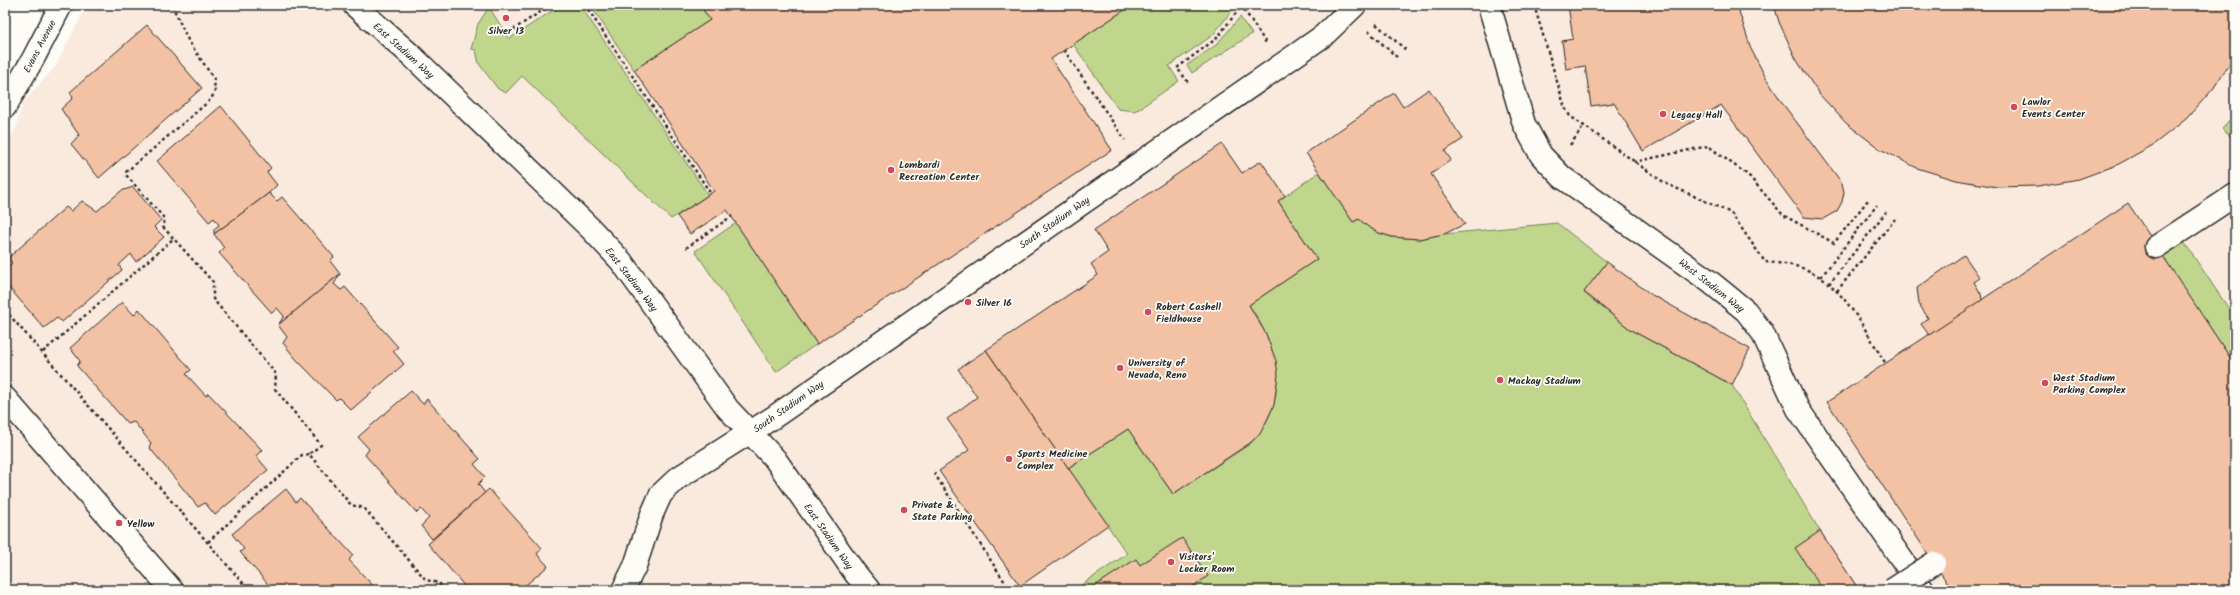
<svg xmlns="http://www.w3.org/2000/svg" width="2240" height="595" font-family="Kalam,sans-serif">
	<rect width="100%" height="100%" fill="#fdfcf7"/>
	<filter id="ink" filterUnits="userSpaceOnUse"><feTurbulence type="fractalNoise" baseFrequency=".025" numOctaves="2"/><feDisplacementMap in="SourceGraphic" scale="8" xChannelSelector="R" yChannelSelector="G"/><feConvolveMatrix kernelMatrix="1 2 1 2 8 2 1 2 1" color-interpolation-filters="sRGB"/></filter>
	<g filter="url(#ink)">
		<polygon fill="#faeade" points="87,5 2235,5 2235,590 5,590 5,146 16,128 23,102 55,67"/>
		<g fill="#bfd68c" stroke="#75805c">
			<polygon points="561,5 580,5 708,195 671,219 522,76 506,93 498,89 479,64 476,50 471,49 478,24 489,7 509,39"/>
			<polygon points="590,5 700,5 710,20 634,70"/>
			<polygon points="1132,5 1232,5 1234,8 1213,35 1169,66 1179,81 1139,109 1134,111 1118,109 1073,44"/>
			<polygon points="1240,17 1252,34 1192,73 1187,65 1216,45"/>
			<polygon points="2235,115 2235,137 2233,139 2222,129"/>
			<path d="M1319 172 1353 222 1359 219 1367 226 1379 233 1392 237 1419 239 1444 234 1557 223 1607 262 1584 293 1631 330 1732 385 1820 531 1859 590H1074L1127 554 1068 468 1128 429 1173 494 1250 444C1291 401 1280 349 1249 305L1317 259 1278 201Z"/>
			<polygon points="736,223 817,344 776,372 695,251"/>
			<polygon points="2178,233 2235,318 2235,365 2156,247"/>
		</g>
		<g fill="#f3c1a3" stroke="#2b2b2b">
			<polygon points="700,5 1132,5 1051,59 1112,150 817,344 727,210 690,234 677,216 714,191 634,70 710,20"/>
			<polygon points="1568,5 1737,5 1751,49 1766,78 1783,104 1842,183 1844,192 1842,202 1837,211 1823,219 1804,217 1721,105 1643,151 1614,103 1591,106 1585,66 1566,69 1562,41 1573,39"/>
			<polygon points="1774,5 2235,5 2235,55 2213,89 2186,119 2153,145 2117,165 2079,179 2038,186 1997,187 1956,180 1917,168 1880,149 1847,124 1819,94 1796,59 1779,22"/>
			<polygon points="147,25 202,88 99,178 71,144 79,135 61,109 73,98 70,92"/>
			<polygon points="1429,89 1463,139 1445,151 1451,160 1431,174 1465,224 1444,234 1419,239 1392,237 1379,233 1367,226 1359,219 1353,222 1306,153 1394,93 1403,107"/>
			<polygon points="221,106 271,168 267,172 277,185 269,193 214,234 214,229 219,225 214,218 209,222 157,161"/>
			<polygon points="1222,144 1242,173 1261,161 1285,196 1278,201 1317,259 1249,305 1266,334 1276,361 1278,375 1274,405 1267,420 1260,434 1250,443 1173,494 1128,429 1068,468 986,350 1098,275 1091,264 1108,252 1094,230"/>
			<polygon points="133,187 161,220 154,227 164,237 136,262 131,254 119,265 122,270 62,322 57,318 44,328 5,283 5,269 12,263 8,258 66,207 71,211 82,201 97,211 121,191"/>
			<polygon points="269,193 277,201 282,197 334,257 330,261 340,274 278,325 284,316 277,308 272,313 219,253 224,248 214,234"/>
			<polygon points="2128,203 2235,365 2235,590 1952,590 1827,402"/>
			<polygon points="1964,255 1980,278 1974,282 1981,294 1982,300 1929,335 1921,324 1928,318 1919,304 1917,288"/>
			<polygon points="1607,262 1652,295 1750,349 1732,385 1631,330 1584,292"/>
			<polygon points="340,274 334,284 341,290 345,287 398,347 393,351 404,364 351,410 339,398 336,400 296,359 283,343 287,337 278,325"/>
			<polygon points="122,302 134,315 139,309 191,370 186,374 206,396 208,393 262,450 256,456 268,470 215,515 205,503 198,507 149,447 151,443 134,422 128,424 77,366 80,361 70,348"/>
			<polygon points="986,350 1108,525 1020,586 939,471 969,450 947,419 977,397 958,369"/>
			<polygon points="411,391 423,404 427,399 480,459 474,464 485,477 478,484 485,493 432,539 421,526 429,518 421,509 417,513 365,455 369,449 358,437"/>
			<polygon points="286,489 296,502 300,498 353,555 349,560 377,590 273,590 240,552 244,549 232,534"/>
			<polygon points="489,489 542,548 537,554 548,566 520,590 468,590 428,544"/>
			<polygon points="1820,531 1859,590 1823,590 1795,548"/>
			<polygon points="1182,538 1208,576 1188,590 1089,590 1136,559 1140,565"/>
		</g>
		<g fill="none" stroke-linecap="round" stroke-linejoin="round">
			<g stroke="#2b2b2b" stroke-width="25">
				<g id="minor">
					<polyline points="354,5 411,55 591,229 621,261 728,409 775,459 855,573 869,590"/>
					<polyline points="1489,5 1524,124 1541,155 1562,177 1709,281 1746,311 1762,332 1798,409 1923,590"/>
					<polyline points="5,107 33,59 61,5"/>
					<polyline points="2156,247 2235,195"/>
					<polyline points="5,398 172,590"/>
					<polyline points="623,590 635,566 652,514 661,494 678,478 774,417 1323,36 1355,5"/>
				</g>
			</g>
			<g stroke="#2b2b2b" stroke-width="2.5" stroke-dasharray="3 3" stroke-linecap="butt">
				<polyline points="172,5 188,40 214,79 215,93 208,102 126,172 126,175 164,218 163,227 213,282 213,299 276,374 275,389 321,445 309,454 351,505 364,508 426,580 439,583 445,590"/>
				<polyline points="585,5 711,194"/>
				<polyline points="1241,5 1266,43"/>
				<path d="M1534 5 1565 108 1570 116 1665 183 1731 213 1765 262C1778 263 1792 264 1805 269 1844 285 1864 329 1886 364"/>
				<polyline points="1376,24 1406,50"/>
				<polyline points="1368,31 1398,58"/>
				<polyline points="508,33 551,5"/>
				<polyline points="1064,50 1125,140"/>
				<polyline points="1188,82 1177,68 1217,38 1242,5"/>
				<polyline points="1570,145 1584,126"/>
				<polyline points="1634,162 1708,146 1748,175 1783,215 1834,243 1868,200"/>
				<polyline points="686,248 732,216"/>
				<polyline points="1821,277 1877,205"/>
				<polyline points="1829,284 1886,212"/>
				<polyline points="1837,291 1895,219"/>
				<polyline points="5,310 249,590"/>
				<polyline points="43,352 173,239"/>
				<polyline points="934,473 1010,590"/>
				<polyline points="208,542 302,455 309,454"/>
				<polyline points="789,590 795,586"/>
			</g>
			<use href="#minor" stroke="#fdfcf7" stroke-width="22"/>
			<g stroke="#2b2b2b" stroke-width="25" stroke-linecap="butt">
				<polyline id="minor-bridge" points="1892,590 1934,563"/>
			</g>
			<use href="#minor-bridge" stroke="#fdfcf7" stroke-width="22"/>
		</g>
	</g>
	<g fill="#d1495b" stroke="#fdfcf7" stroke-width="1.5">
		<circle cx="506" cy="18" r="4"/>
		<circle cx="2014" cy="107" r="4"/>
		<circle cx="1663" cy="114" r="4"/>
		<circle cx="891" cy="170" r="4"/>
		<circle cx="968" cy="302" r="4"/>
		<circle cx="1148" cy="312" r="4"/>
		<circle cx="1120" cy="368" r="4"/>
		<circle cx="1500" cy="380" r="4"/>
		<circle cx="2045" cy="383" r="4"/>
		<circle cx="1009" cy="459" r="4"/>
		<circle cx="904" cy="510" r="4"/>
		<circle cx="119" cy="523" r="4"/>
		<circle cx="1171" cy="562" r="4"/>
	</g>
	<g text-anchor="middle" stroke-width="3.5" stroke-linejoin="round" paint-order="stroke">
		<g font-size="10" font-weight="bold" fill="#2b2b2b" stroke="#fdfcf7" text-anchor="start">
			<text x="506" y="34" text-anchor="middle">Silver 13</text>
			<text x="2022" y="105">Lawlor<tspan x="2022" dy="12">Events Center</tspan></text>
			<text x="1671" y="118">Legacy Hall</text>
			<text x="899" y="168">Lombardi<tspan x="899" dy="12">Recreation Center</tspan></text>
			<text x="976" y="306">Silver 16</text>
			<text x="1156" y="310">Robert Cashell<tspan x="1156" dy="12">Fieldhouse</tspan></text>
			<text x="1128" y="366">University of<tspan x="1128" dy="12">Nevada, Reno</tspan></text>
			<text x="2053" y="381">West Stadium<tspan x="2053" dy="12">Parking Complex</tspan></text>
			<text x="1508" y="384">Mackay Stadium</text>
			<text x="1017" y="457">Sports Medicine<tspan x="1017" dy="12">Complex</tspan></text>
			<text x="912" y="508">Private &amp;<tspan x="912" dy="12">State Parking</tspan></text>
			<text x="127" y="527">Yellow</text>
			<text x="1179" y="560">Visitors'<tspan x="1179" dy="12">Locker Room</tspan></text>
		</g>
		<g font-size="10" fill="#2b2b2b" stroke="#fdfcf7">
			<text transform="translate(39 46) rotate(-62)" y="4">Evans Avenue</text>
			<text transform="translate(404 50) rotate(42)" y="4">East Stadium Way</text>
			<text transform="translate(1054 222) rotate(-35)" y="4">South Stadium Way</text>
			<text transform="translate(632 279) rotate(52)" y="4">East Stadium Way</text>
			<text transform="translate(1712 285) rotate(38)" y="4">West Stadium Way</text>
			<text transform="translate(788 406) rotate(-35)" y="4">South Stadium Way</text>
			<text transform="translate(829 536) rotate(55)" y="4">East Stadium Way</text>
		</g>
	</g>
	<rect width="2240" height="595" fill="none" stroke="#fdfcf7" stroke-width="20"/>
	<rect x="10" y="10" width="2220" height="575" fill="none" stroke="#2b2b2b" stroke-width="1.5" filter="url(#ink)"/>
</svg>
